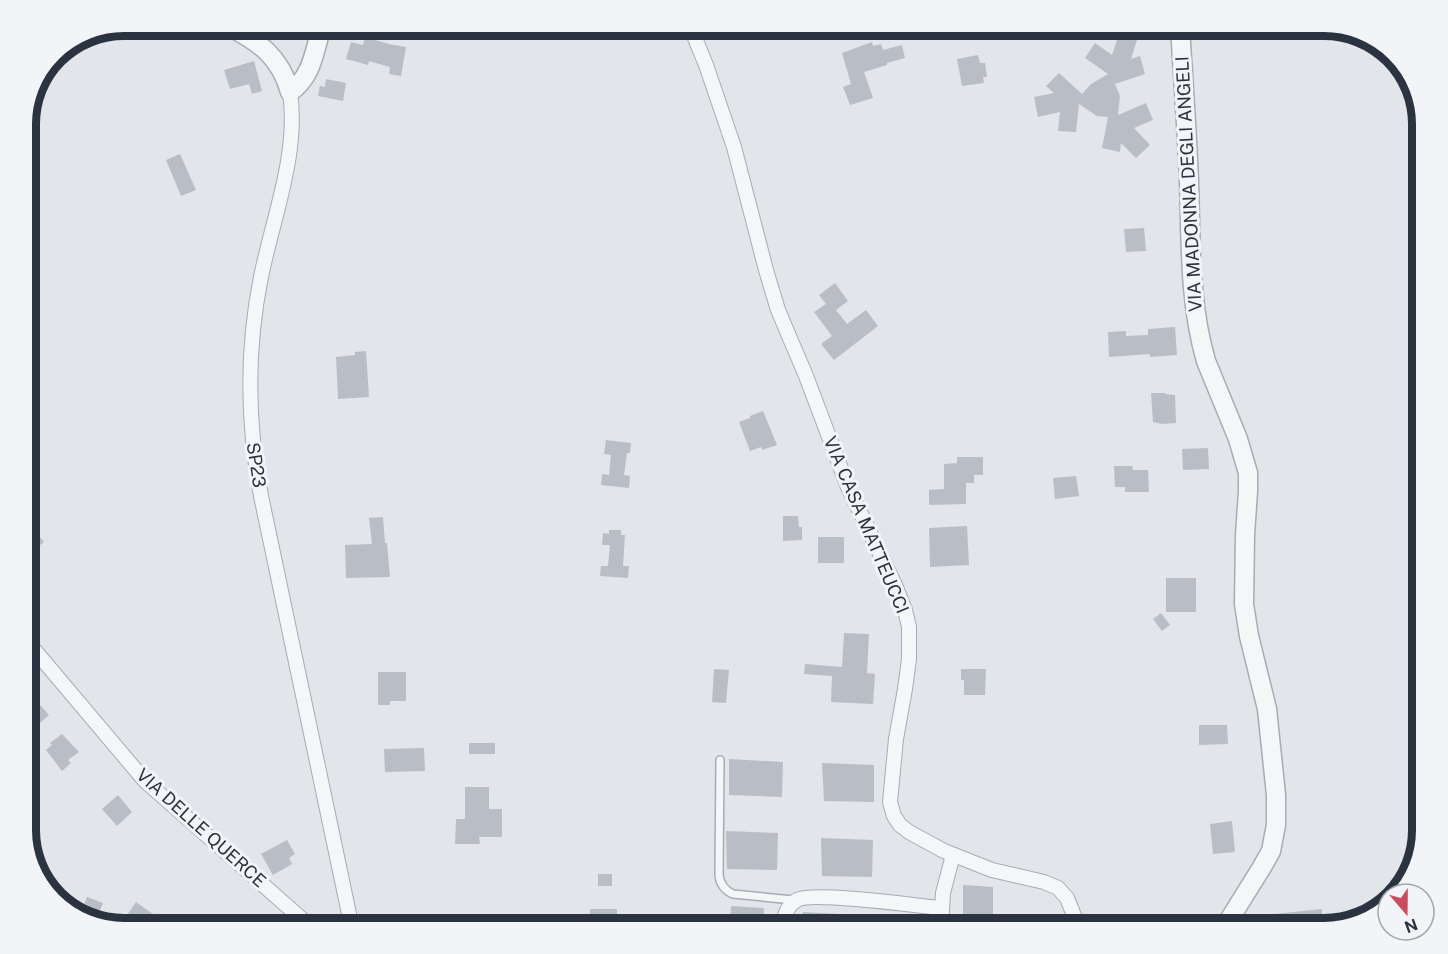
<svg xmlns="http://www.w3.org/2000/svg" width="1448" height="954" font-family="'Public Sans',sans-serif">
	<rect width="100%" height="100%" fill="#e2e5ea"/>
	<g fill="#b9bec6">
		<polygon points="1119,34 1137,40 1131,59 1140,56 1145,74 1115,84 1120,96 1118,115 1146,103 1153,120 1134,128 1150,145 1136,158 1121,143 1120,152 1102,148 1108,117 1097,116 1079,104 1076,132 1058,131 1060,112 1038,117 1034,97 1054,93 1046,86 1059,73 1082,94 1091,84 1108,74 1085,58 1095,43 1112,55"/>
		<polygon points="365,37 389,44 406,47 401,76 389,74 390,67 369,61 368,65 346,59 351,42 363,45"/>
		<polygon points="872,42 873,46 881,44 883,50 902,45 905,58 887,63 887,65 864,72 873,98 850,105 843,87 851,84 842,53"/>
		<polygon points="978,55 980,63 985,63 987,77 983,77 984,83 962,86 957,59"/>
		<polygon points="254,61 262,91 252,94 249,84 230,89 224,70"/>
		<polygon points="326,79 346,83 343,101 318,96 320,86 325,87"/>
		<polygon points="180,154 196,190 181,196 166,160"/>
		<polygon points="1144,228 1146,251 1126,252 1124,229"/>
		<polygon points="835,283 848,301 836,310 847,324 866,310 878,326 834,360 821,344 832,336 814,312 826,304 819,295"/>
		<polygon points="1175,327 1177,355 1150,357 1150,354 1109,357 1108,332 1126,331 1126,336 1148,335 1148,329"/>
		<polygon points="366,351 369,397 338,399 336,357 355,355 355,352"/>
		<polygon points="1151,393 1165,393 1165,394 1175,395 1176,423 1162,424 1153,422"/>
		<polygon points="763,411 777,445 762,450 761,447 750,451 739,422 750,418 750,416"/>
		<polygon points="606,440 631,443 630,453 627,453 624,475 630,476 629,488 601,485 602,474 609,475 611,455 604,454"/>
		<polygon points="1208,448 1209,469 1183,470 1182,449"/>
		<polygon points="957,457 983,457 983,475 974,475 974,483 966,483 966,504 929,505 929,490 944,489 944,464 957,463"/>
		<polygon points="1114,466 1132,466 1133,470 1148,470 1149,492 1125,492 1125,487 1115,487"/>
		<polygon points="1076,476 1079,496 1055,499 1053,478"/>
		<polygon points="783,516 798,516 799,527 802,527 802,540 783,541"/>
		<polygon points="383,517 385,543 387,543 390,577 346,578 345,545 372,544 369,518"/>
		<polygon points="26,521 44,542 30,553 26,548"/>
		<polygon points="967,526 969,565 930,567 929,528"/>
		<polygon points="609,530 621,530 621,535 625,535 623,566 629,566 628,578 600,576 601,566 608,566 610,545 602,545 603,533 609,534"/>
		<rect x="818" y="537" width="26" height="26"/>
		<rect x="1166" y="578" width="30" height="34"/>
		<polygon points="1161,613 1170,625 1162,631 1153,619"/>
		<polygon points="844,633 869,634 867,673 875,674 873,704 831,702 832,676 804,674 805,664 842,667"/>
		<polygon points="714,669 729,670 726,703 712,702"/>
		<polygon points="961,669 986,669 985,695 964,695 964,680 961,680"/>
		<polygon points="378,672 406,672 406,701 390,701 390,705 378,705"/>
		<polygon points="34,698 49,715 33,729 26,720 26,706"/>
		<polygon points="1199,725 1227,725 1228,744 1199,745"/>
		<polygon points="62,734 79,752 68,760 71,763 62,771 46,750 52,745 50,743"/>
		<rect x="469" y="743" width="26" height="11"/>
		<polygon points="424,748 425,771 385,772 384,749"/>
		<polygon points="729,759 783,762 782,797 729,795"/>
		<polygon points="822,763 874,765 874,802 824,801"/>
		<polygon points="465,787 489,787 489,809 502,809 502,837 479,837 480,844 455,844 456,819 465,819"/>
		<polygon points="118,795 132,812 117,826 102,809"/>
		<polygon points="1232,821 1235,852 1213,854 1210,824"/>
		<polygon points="726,831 778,833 777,870 727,869"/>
		<polygon points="821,838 873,840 872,877 822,876"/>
		<polygon points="287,840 295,854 289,858 292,864 273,875 261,854"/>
		<rect x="598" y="874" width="14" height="12"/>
		<polygon points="963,885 993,887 993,928 963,928"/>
		<polygon points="87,897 103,903 96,920 80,915"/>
		<polygon points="136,902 157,917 149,928 133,928 123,921"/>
		<polygon points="731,906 764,908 763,928 730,928"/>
		<rect x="590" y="909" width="27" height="19"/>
		<polygon points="1322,909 1322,928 1275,928 1274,914"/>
		<polygon points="803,912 909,918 908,928 802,928"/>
	</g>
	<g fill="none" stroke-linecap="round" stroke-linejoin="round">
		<g stroke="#a7acb4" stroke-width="10">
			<path id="service" d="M720 760 719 875C720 884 724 890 733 894L793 900"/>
		</g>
		<g stroke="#a7acb4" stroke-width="16">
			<g id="minor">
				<polyline points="690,26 706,65 734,147 766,270 778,310 806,376 848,487 895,585 905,610 909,627 909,659 905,689 896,739 890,802 894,816 900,825 909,832 944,851 992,870 1044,882 1058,888 1067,898 1079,928"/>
				<path d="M290 92C299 154 273 217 261 277 246 351 247 422 261 496L352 928"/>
				<polyline points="26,640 145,781 312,928"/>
				<path d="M783 928C784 917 786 906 797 900 812 891 917 906 941 908"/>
				<polyline points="941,928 943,893 953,855"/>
			</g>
		</g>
		<g stroke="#a7acb4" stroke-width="21">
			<g id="tertiary">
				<path d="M228 26C259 42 280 56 290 92 313 76 314 51 322 26"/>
				<path d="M1180 26C1183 78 1187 130 1189 182 1191 242 1189 303 1206 361L1238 439 1248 473V491L1245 535 1244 604 1249 636 1267 709 1276 795V825L1271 851 1262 867 1224 928"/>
			</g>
		</g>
		<use href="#service" stroke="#f5f6f8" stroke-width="7"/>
		<use href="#minor" stroke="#f5f6f8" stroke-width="14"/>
		<use href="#tertiary" stroke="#f5f6f8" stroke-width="18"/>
	</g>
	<g text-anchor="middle" stroke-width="6" stroke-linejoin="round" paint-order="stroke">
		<g font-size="18" fill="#2b3341" stroke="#f2f4f7">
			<text transform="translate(1189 184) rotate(-93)" y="6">VIA MADONNA DEGLI ANGELI</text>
			<text transform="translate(256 465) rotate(81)" y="6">SP23</text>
			<text transform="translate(866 525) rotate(67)" y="6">VIA CASA MATTEUCCI</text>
			<text transform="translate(201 828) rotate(42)" y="6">VIA DELLE QUERCE</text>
		</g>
	</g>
	<path d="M0 0H1448V954H0ZM124 36H1324A88 88 0 0 1 1412 124V830A88 88 0 0 1 1324 918H124A88 88 0 0 1 36 830V124A88 88 0 0 1 124 36Z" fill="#f2f4f7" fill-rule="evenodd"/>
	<path fill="none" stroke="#2b3341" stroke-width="8" d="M124 36H1324A88 88 0 0 1 1412 124V830A88 88 0 0 1 1324 918H124A88 88 0 0 1 36 830V124A88 88 0 0 1 124 36Z"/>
	<g transform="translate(1406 912) rotate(160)"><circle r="28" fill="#f2f4f7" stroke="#a2a7ae" stroke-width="1.5"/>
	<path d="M0-4.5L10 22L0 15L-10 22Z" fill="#c94d5e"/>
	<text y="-9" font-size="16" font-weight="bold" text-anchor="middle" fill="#2b3341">N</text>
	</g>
</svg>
